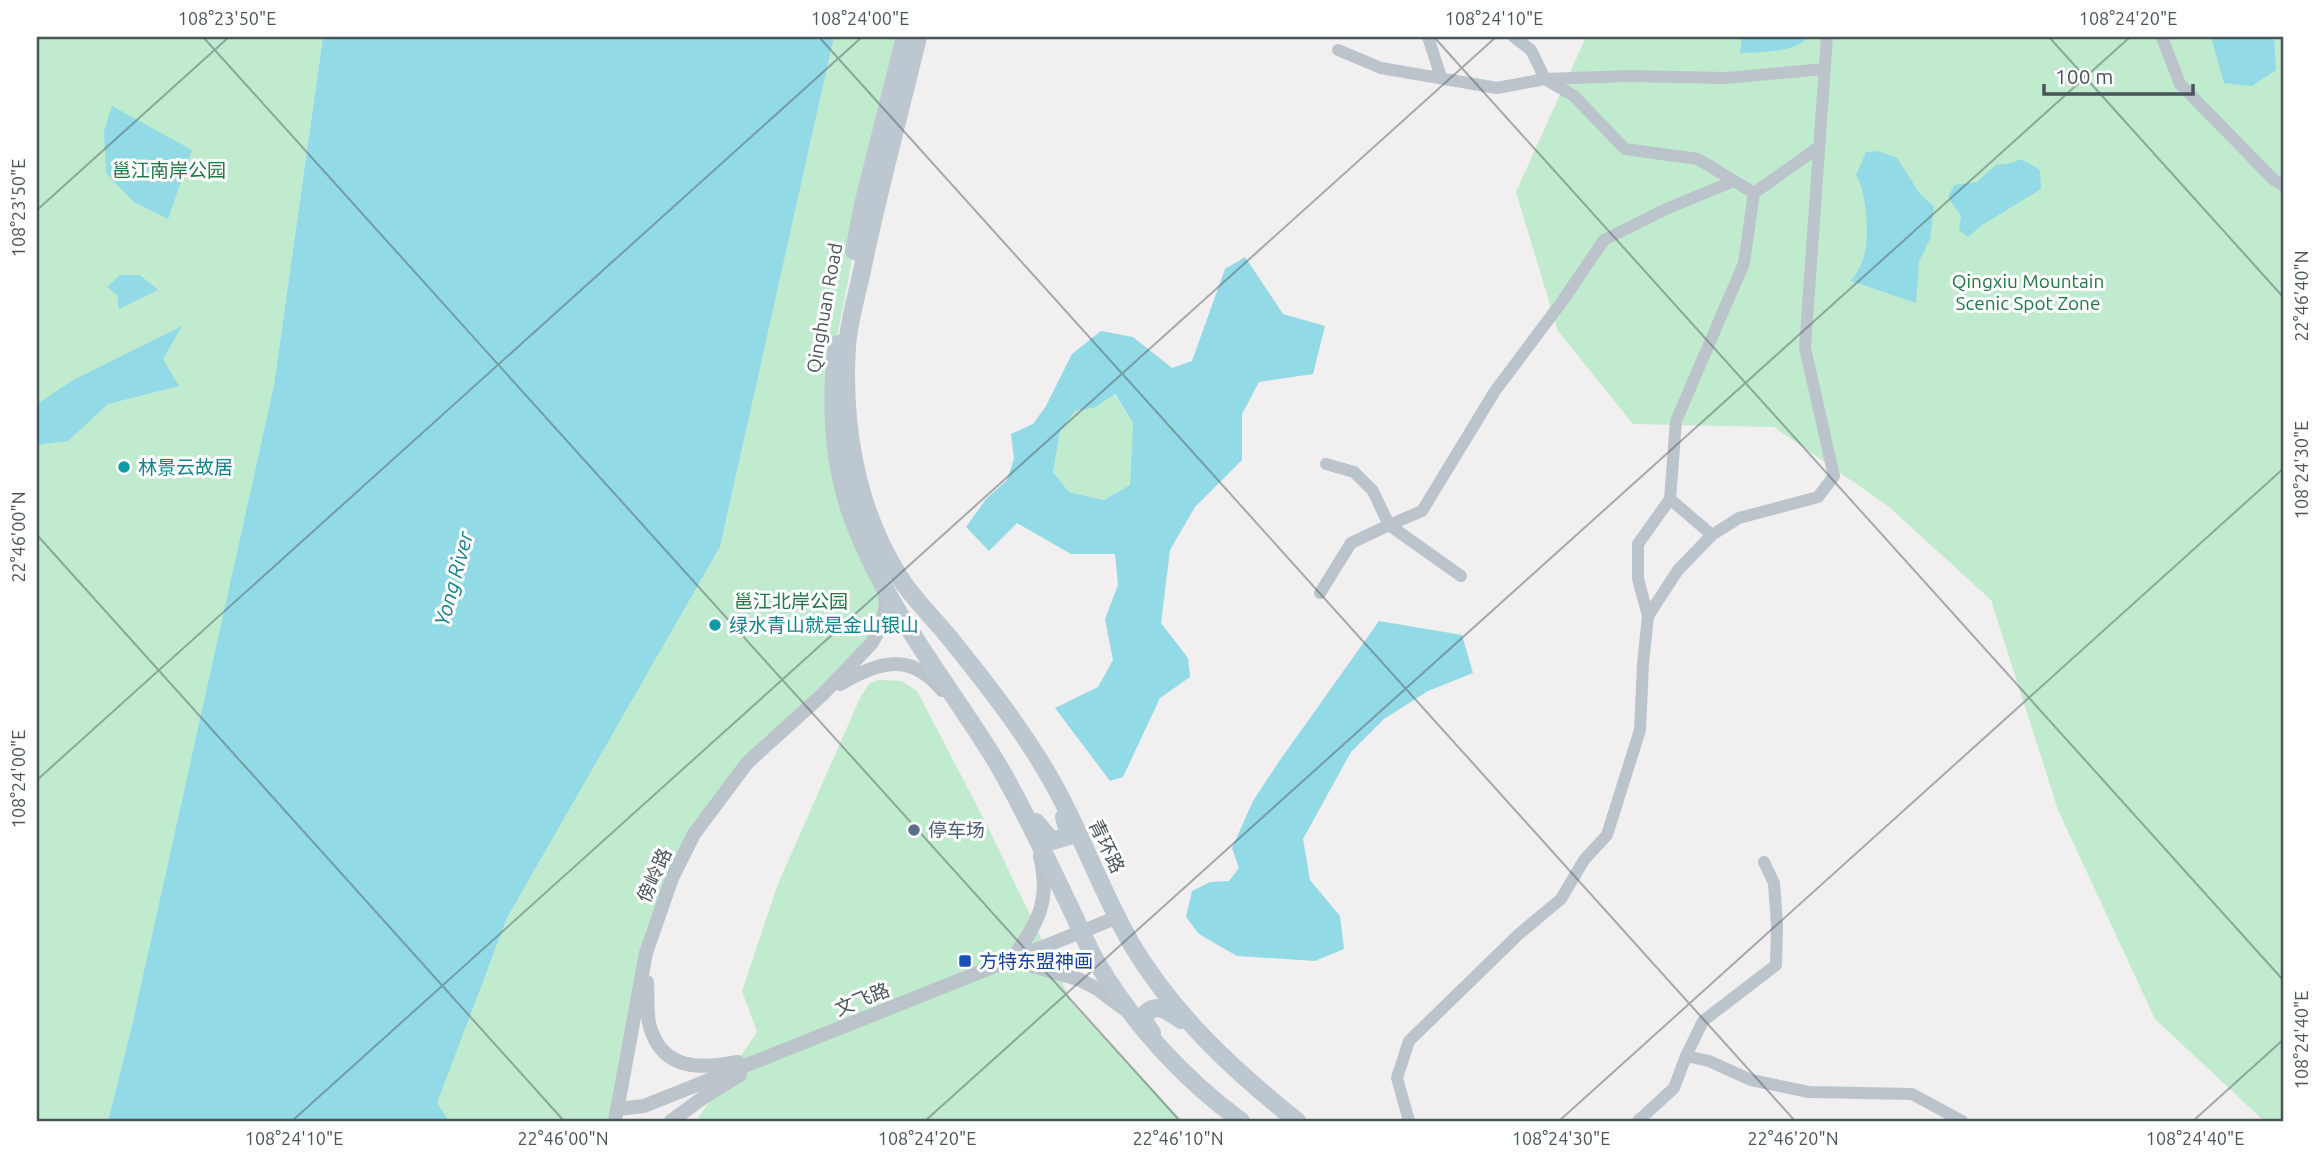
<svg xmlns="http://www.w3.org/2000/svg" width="2321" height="1158" font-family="Ubuntu,'Noto Sans SC',sans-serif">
	<rect width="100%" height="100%" fill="#f1efef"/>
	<g fill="#c1ebce">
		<polygon points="37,37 323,37 274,385 132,1025 108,1121 37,1121"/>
		<polygon points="834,37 905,37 863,205 837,337 883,583 883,623 718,800 656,918 615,1121 449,1121 436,1103 507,918 720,547"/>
		<polygon points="1586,37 2284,37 2284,1121 2264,1121 2155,1019 2058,810 1991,600 1888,506 1774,427 1633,424 1558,331 1516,192"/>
		<polygon points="1114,394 1133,423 1130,485 1104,500 1069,492 1053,472 1060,432 1075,411 1094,408"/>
		<polygon points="878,680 902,681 917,691 987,825 1072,1003 1182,1121 696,1121 757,1032 742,991 778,884 860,698 869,684"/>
	</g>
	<g fill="#92dae5" fill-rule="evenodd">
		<polygon points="323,37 834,37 720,547 507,918 437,1103 449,1121 108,1121 132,1025 274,385"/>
		<path d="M1742 37H1808C1796 53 1759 52 1740 53Z"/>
		<polygon points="2211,37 2274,37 2276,70 2252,86 2224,83"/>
		<polygon points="112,106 192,150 168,219 134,202 106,173 104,131"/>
		<path d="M1878 151 1897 158 1920 194 1934 207 1930 239 1919 262 1916 303 1851 281C1855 275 1860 269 1862 262 1871 241 1867 193 1856 175L1866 152Z"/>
		<polygon points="2021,159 2040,170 2041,189 1982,225 1968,237 1959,230 1961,216 1948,197 1954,185 1977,182 1996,165 2012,163"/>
		<path d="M1245 257 1283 314 1325 326 1313 374 1259 382 1242 414V460L1195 507 1170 550 1161 623 1188 658 1190 677 1160 698 1123 777 1110 781 1055 708 1098 687 1113 660 1105 619 1118 585 1115 554H1071L1017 523 989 551 966 527 986 499 1007 480 1014 459 1011 434 1033 424 1046 406 1072 354 1101 331 1133 337 1172 368 1192 361 1225 269ZM1115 394 1133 423 1130 485 1104 500 1069 492 1053 472 1060 432 1075 411 1094 408Z"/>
		<polygon points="120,275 140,275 158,290 119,309 117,295 107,287"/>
		<polygon points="182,326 163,359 179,386 108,404 68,441 37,445 37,404 73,380"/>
		<polygon points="1379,621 1462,635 1473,673 1428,691 1384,719 1351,752 1303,839 1310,880 1340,916 1344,949 1315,961 1237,956 1199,934 1186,917 1192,891 1210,882 1229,881 1239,868 1232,848 1253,801 1278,763"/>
	</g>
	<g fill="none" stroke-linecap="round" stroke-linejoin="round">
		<g stroke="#bcc4cb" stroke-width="12">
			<polyline points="1428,37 1441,77"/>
			<polyline points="1514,37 1531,50 1545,79 1628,76 1726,78 1824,69"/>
			<polyline points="2162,37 2180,84 2274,180 2284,186"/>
			<polyline points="1338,50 1381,68 1497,88 1545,79 1574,96 1625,149 1698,159 1754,193"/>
			<polyline points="1670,499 1712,535"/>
			<polyline points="1461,576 1389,525 1422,511 1495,391 1561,303 1604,240 1666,209 1734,181"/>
			<polyline points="1320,593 1351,543 1389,525 1373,491 1354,472 1326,464"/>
			<polyline points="1648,616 1638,579 1638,544 1670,499 1676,421 1744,263 1754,193 1819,147"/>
			<polyline points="1686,1056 1709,1061 1751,1080 1809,1092 1912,1094 1962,1121"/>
			<polyline points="1409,1121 1397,1078 1409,1041 1519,934 1561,899 1584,860 1607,835 1640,730 1643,664 1648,616 1678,570 1712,535 1739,518 1818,497 1834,476 1805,348 1827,37"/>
			<polyline points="1638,1121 1674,1088 1686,1056 1703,1021 1776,965 1777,925 1774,883 1764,862"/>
		</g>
		<g stroke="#bcc4cb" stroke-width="14">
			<path d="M840 684C878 662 910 651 942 690"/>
			<path d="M1012 959C1038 923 1051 901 1040 856"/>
			<polyline points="1011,960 1078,979 1096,988 1124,1009"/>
			<path d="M647 982C648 997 646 1013 650 1027 663 1071 701 1069 738 1062"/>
			<polyline points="617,1109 644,1106 1118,917"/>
			<polyline points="615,1121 646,953 672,878 694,834 747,763 823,694 871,644 883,623 886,602 884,590"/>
			<polyline points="671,1121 704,1097 740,1075"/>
		</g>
		<g stroke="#bcc7cf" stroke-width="18">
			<path d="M918 37C900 111 880 186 864 261 859 288 849 318 847 346 842 424 856 506 897 573 911 597 931 615 948 636 986 683 1023 730 1053 783 1082 835 1102 893 1132 945 1174 1015 1233 1070 1297 1121"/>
			<polyline points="854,251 863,205 905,37"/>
			<path d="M837 344C830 401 832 457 850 511 881 602 944 677 994 758 1023 806 1046 858 1071 909 1080 928 1088 948 1099 966 1135 1026 1185 1080 1241 1121"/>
			<polyline points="1036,822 1052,841 1069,836 1064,817"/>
			<path d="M1152 1033 1145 1023 1146 1013C1158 1002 1169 1012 1181 1020"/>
		</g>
	</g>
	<path fill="none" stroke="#49545b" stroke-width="2" stroke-opacity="0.45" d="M203 37 1180 1121M819 37 1795 1121M1434 37 2284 981M2049 37 2284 298M37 210 229 37M37 535 564 1121M37 780 862 37M292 1121 1496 37M925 1121 2130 37M1559 1121 2284 468M2193 1121 2284 1039"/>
	<g fill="#0f9aa8" stroke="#fff" stroke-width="2.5">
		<circle cx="124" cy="467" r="7"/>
		<circle cx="715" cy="625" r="7"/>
	</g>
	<circle fill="#5c6f8a" stroke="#fff" stroke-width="2.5" cx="914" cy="830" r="7"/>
	<rect fill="#1a4fb4" stroke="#fff" stroke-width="2.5" x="958" y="954" width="14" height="14" rx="3.5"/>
	<g text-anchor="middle" stroke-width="6" stroke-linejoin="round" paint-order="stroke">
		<g font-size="19" fill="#1f7744" stroke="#fff">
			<text x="169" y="177">邕江南岸公园</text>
			<text x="2028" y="288">Qingxiu Mountain<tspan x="2028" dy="22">Scenic Spot Zone</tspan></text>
			<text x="791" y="608">邕江北岸公园</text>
		</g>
		<g font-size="19" fill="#49545b" stroke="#fff">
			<text transform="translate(824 308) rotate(-80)" y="7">Qinghuan Road</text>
			<text transform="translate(1107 846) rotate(64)" y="7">青环路</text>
			<text transform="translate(654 875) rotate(-66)" y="7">傍岭路</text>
			<text transform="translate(862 999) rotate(-22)" y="7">文飞路</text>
		</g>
		<g font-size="19" fill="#0d838f" stroke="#fff" text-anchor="start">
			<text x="138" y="474">林景云故居</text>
			<text x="729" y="632">绿水青山就是金山银山</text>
		</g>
		<g font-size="19" fill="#4e5e75" stroke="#fff" text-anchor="start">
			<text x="928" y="837">停车场</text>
		</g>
		<g font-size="19" fill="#164399" stroke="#fff" text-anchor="start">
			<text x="979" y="968">方特东盟神画</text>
		</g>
		<g font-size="21" font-style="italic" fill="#178190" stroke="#fff">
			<text transform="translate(454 579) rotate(-75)" y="7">Yong River</text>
		</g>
	</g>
	<rect width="2321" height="1158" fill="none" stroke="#ffffff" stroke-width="77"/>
	<path d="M2044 84v10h149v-10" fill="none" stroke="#49545b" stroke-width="3.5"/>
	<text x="2055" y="84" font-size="21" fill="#49545b" stroke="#ffffff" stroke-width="5" paint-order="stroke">100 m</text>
	<rect x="38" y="38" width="2244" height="1082" fill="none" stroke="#49545b" stroke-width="2.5"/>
	<g font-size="18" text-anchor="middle" fill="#49545b">
		<text x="227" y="25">108°23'50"E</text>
		<text x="860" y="25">108°24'00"E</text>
		<text x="1494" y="25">108°24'10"E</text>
		<text x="2128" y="25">108°24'20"E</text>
		<text transform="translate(19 208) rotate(-90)" y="6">108°23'50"E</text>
		<text transform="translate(2302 296) rotate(-90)" y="6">22°46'40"N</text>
		<text transform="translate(2302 470) rotate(-90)" y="6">108°24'30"E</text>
		<text transform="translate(19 537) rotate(-90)" y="6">22°46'00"N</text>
		<text transform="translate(19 779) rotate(-90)" y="6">108°24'00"E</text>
		<text transform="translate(2302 1040) rotate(-90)" y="6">108°24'40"E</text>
		<text x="294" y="1145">108°24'10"E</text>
		<text x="563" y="1145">22°46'00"N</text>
		<text x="927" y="1145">108°24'20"E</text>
		<text x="1178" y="1145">22°46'10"N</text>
		<text x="1561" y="1145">108°24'30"E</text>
		<text x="1793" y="1145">22°46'20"N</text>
		<text x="2195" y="1145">108°24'40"E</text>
	</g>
</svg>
